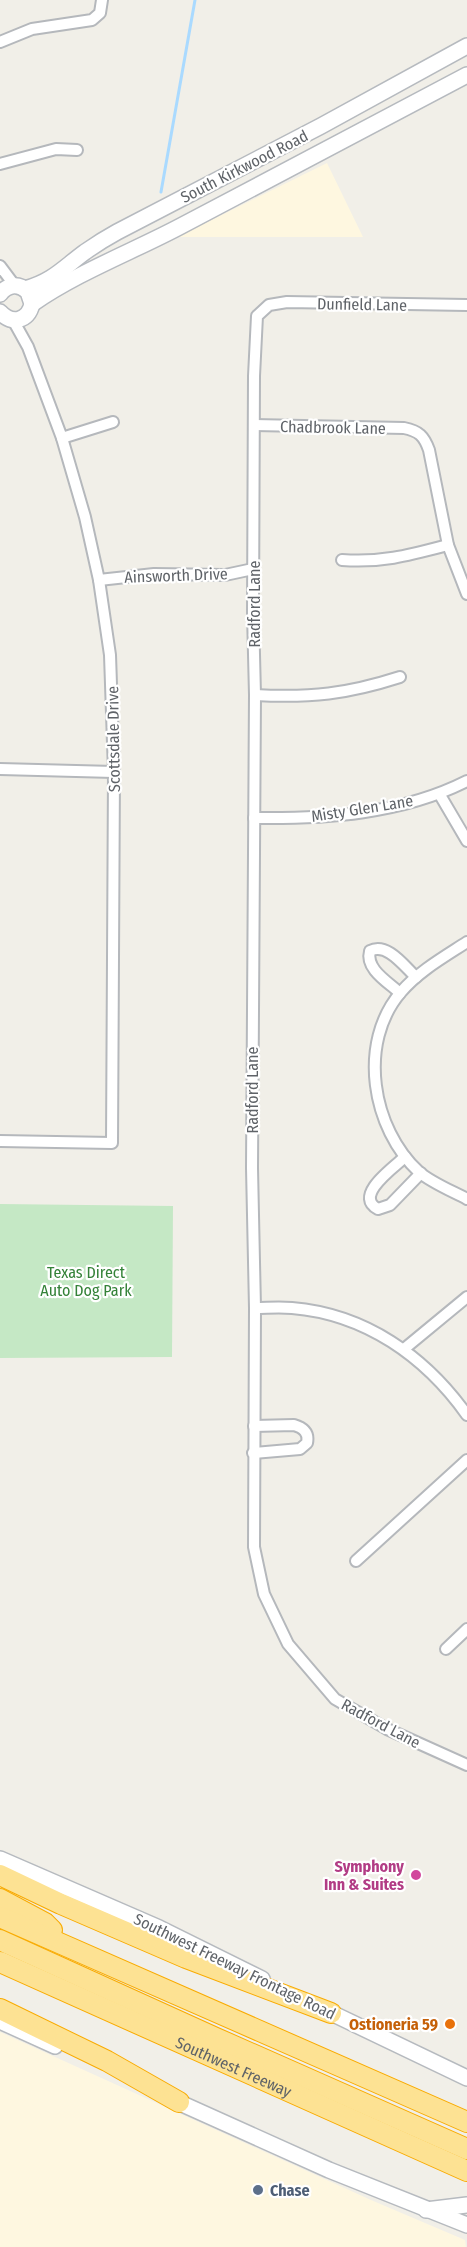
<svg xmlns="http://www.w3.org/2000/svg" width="467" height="2247" font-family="'Fira Sans Condensed',sans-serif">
	<rect width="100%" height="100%" fill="#f1efe8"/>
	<g fill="#fef7e0">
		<polygon points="327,163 363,237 177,237"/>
		<polygon points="0,2032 371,2200 465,2240 466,2247 0,2247"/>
	</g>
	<polygon fill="#c5e8c5" points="0,1204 173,1206 172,1357 0,1358"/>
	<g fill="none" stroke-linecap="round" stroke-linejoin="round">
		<polyline stroke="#aadaff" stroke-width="3" points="161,192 195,0"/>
		<g stroke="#b5b8bc" stroke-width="14">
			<g id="minor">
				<polyline points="0,42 32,29 92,20 100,13 102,0"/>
				<polyline points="0,164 56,149 77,150"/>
				<polyline points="0,266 15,286"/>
				<polyline points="467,305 287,302 269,305 257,316 254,376 253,614 255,695 252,1168 255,1308 254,1547 264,1594 288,1644 335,1699 387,1729 467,1765"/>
				<path d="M254 425 404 428C419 431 424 436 429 450L448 545 467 594"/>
				<polyline points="62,438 113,422"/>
				<path d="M342 560C382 563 410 555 448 545"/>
				<polyline points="99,580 154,574 225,575 253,569"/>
				<path d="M255 695C311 698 347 694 400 677"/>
				<polyline points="0,769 114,772"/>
				<polyline points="440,795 467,841"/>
				<path d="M254 818C326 819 402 814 467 781"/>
				<path d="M467 942C444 957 419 971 401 992 357 1043 372 1129 419 1172 432 1183 452 1191 467 1199"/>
				<path d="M400 993C388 982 365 969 370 951 387 942 404 966 416 977"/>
				<polyline points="0,1141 112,1143 114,772 110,655 99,580 85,517 62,438 28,347 13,320"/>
				<path d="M405 1157C393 1168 353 1196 378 1209L390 1205 421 1173"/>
				<path d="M255 1308C267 1308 279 1307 292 1308 365 1314 425 1356 467 1415"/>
				<polyline points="404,1349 467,1297"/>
				<path d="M253 1453 300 1449 307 1443C309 1433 304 1428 294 1425L254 1426"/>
				<polyline points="356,1561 467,1460"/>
				<polyline points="446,1649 467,1629"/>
			</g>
		</g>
		<g stroke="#b6babf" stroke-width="18">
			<g id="secondary">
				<path d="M25 289C53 281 62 269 85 252 95 245 106 238 117 232L321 126 467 46"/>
				<path d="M0 294C8 284 19 283 28 292L32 304C28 321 12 325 0 312"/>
				<path d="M32 304C78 272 132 252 181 226 277 176 372 125 467 75"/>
				<polyline points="0,1859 159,1928 262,1979"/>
				<polyline points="321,2008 467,2078"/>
				<polyline points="0,2021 55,2046"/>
				<polyline points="169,2098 329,2170 467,2225"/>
				<polyline points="426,2210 467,2205"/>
			</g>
		</g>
		<g stroke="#f9ab00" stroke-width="22">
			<g id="motorway">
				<polyline points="0,1875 61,1904 186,1958 331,2013"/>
				<polyline points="0,1899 45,1923 52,1930"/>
				<polyline points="0,1917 467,2122"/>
				<polyline points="0,1940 216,2038 467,2149"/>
				<path id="s1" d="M0 1962 467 2171"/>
				<polyline points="0,2009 107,2061 179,2102"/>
			</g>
		</g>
		<use href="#minor" stroke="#fff" stroke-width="10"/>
		<use href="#secondary" stroke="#fff" stroke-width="15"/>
		<use href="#motorway" stroke="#fde293" stroke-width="20"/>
	</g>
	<circle fill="#d1479c" stroke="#fff" stroke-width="2" cx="416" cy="1875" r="6"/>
	<circle fill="#e8710a" stroke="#fff" stroke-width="2" cx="450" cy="2024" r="6"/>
	<circle fill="#5c6f8a" stroke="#fff" stroke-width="2" cx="258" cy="2190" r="6"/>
	<g text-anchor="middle" stroke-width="4.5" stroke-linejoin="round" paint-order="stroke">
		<g font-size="16" fill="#5f6368" stroke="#fff">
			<text transform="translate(244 166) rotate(-27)" y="6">South Kirkwood Road</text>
			<text transform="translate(362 304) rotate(1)" y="6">Dunfield Lane</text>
			<text transform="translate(333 427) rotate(1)" y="6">Chadbrook Lane</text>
			<text transform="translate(176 575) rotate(-2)" y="6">Ainsworth Drive</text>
			<text transform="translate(254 604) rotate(-90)" y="6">Radford Lane</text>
			<text transform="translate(113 739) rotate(-91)" y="6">Scottsdale Drive</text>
			<text transform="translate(362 808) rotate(-9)" y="6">Misty Glen Lane</text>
			<text transform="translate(252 1090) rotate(-90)" y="6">Radford Lane</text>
			<text transform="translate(381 1723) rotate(28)" y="6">Radford Lane</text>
			<text transform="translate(235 1966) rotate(26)" y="6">Southwest Freeway Frontage Road</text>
			<text dy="6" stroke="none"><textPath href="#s1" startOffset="256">Southwest Freeway</textPath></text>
		</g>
		<g font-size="16" fill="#348238" stroke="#fff">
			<text x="86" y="1278">Texas Direct<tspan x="86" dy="18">Auto Dog Park</tspan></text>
		</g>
		<g font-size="16" font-weight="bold" fill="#b23c85" stroke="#fff" text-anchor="end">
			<text x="404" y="1872">Symphony<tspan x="404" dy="18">Inn &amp; Suites</tspan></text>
		</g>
		<g font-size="16" font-weight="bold" fill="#c56008" stroke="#fff" text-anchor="end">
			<text x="438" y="2030">Ostioneria 59</text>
		</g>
		<g font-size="16" font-weight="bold" fill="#4e5e75" stroke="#fff" text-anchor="start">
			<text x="270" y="2196">Chase</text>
		</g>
	</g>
</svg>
